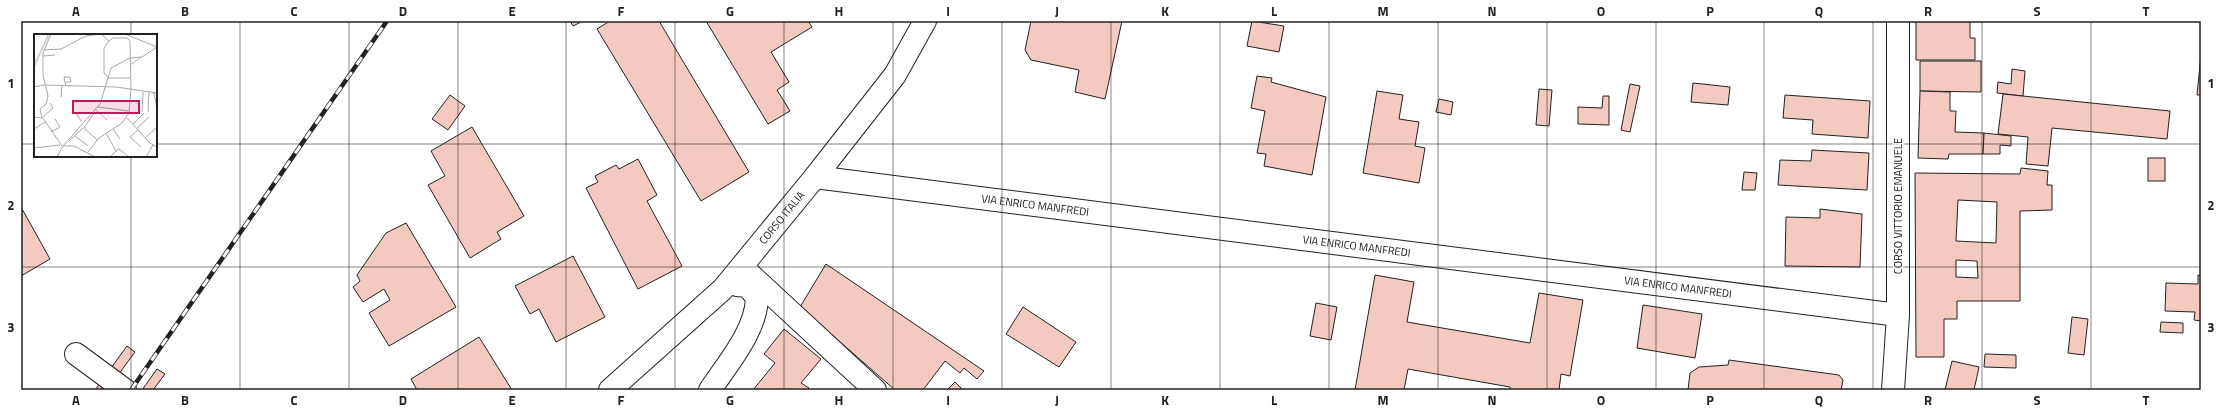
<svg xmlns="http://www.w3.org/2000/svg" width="2222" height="411" font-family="'Titillium Web',sans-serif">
	<rect width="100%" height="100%" fill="#fff"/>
	<g fill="#f3c9c0" stroke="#222" fill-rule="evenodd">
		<polygon points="570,21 583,21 573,26"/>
		<polygon points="610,21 659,21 749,172 701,201 597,29"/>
		<polygon points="706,21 808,21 812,27 771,52 789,82 777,90 790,111 768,124"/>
		<polygon points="1031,21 1122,21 1105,99 1075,92 1079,70 1031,60 1025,50"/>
		<polygon points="1252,21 1284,26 1279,52 1247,46"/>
		<polygon points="1916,21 1970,21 1970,38 1975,38 1975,60 1916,60"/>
		<polygon points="2201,55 2201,95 2197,95"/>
		<polygon points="1920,61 1981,61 1981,92 1920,91"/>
		<polygon points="2012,69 2025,71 2023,96 1997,93 1998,82 2011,84"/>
		<polygon points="1257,76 1272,78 1271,82 1326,97 1312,175 1264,166 1266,154 1257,153 1265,111 1251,108"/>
		<polygon points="1693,83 1730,87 1728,105 1691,102"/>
		<polygon points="1630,84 1640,86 1630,132 1621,130"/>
		<polygon points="1539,89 1552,90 1549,126 1536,125"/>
		<polygon points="1377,91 1403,95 1399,119 1419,122 1415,146 1425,148 1419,183 1363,173"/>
		<polygon points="1920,91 1950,92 1950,111 1956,111 1955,132 1984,133 1983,154 1949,154 1948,159 1918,158"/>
		<polygon points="2003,94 2170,111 2167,139 2052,128 2048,166 2026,164 2028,137 1998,134"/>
		<polygon points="450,95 465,106 448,130 432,119"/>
		<polygon points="1785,95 1870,101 1868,138 1812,134 1813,120 1783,118"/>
		<polygon points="1603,96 1609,96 1609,125 1578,124 1578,107 1602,108"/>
		<polygon points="1439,99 1453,102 1451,115 1436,112"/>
		<polygon points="472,127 524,216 497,232 501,239 470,258 428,185 445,176 431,151"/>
		<polygon points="1984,133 2011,136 2011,146 2000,145 2000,154 1983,154"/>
		<polygon points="1812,150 1869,153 1867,190 1778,185 1780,160 1811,161"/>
		<rect x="2148" y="158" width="17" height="23"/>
		<polygon points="638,159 657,195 647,201 682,266 638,289 586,188 598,182 595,176 616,165 619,169"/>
		<path d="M2021 168 2048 171 2047 185H2052V210L2020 211V301H1957V319H1944V357H1916L1915 173 2020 174ZM1958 200 1997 202 1996 243 1956 241ZM1956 260 1977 261 1978 278 1956 277Z"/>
		<polygon points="1744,172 1757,173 1755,190 1742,190"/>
		<polygon points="21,207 50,259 21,276"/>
		<polygon points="1820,209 1862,214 1860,267 1785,266 1786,217 1820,218"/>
		<polygon points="406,223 456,307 389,346 369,313 390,300 384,289 363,302 353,287 360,281 357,275 386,233"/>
		<polygon points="573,256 605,317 556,342 539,309 530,314 515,286"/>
		<polygon points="826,264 984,371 977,379 964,368 960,373 945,361 923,390 895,390 800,307"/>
		<polygon points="1375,275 1414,282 1407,322 1530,343 1539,293 1583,300 1570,376 1561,374 1559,390 1510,390 1510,387 1408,369 1404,390 1355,390"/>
		<polygon points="2198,275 2201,276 2201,321 2194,320 2195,312 2165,311 2166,283 2198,284"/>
		<polygon points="1316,303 1337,307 1331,340 1310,336"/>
		<polygon points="1643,305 1702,314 1695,358 1637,348"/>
		<polygon points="1023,307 1076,342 1059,367 1006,334"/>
		<polygon points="2072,317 2088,319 2084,355 2068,353"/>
		<polygon points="2161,322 2183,323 2183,333 2160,332"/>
		<polygon points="784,329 821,359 801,383 809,388 807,390 753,390 775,363 764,354"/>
		<polygon points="479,337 512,390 417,390 411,379"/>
		<polygon points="127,346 135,352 107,390 95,390"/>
		<polygon points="1985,354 2016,355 2016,368 1984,367"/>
		<polygon points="1729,360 1839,375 1843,380 1841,390 1688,390 1690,373 1699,367 1728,365"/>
		<polygon points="1952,361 1979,367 1974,390 1945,390"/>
		<polygon points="157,369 165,374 153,390 142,390"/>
		<polygon points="955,382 963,390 947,390"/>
	</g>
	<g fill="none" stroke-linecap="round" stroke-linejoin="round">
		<g stroke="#222" stroke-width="24">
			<g id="minor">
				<path id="s1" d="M815 177 1898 315"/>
				<polyline points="742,267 875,390"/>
				<polyline points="76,354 125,390"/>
				<path d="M710 390C728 363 756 331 757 298L748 286 737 285"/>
				<polyline points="1893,390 1898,315 1898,21"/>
			</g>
		</g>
		<g stroke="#222" stroke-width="24">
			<g id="major">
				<path id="s2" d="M610 390 723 289 815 177 895 75 925 21"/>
			</g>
		</g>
		<use href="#minor" stroke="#fff" stroke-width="22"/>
		<use href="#major" stroke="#fff" stroke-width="22"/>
		<g stroke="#222" stroke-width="4.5">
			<polyline id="rail" points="131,390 387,21"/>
		</g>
		<use href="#rail" stroke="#fff" stroke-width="3" stroke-dasharray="9" stroke-linecap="butt"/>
	</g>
	<path fill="none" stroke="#222" stroke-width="1" stroke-opacity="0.55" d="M131 21V35M240 21V390M349 21V390M458 21V390M566 21V390M675 21V390M784 21V390M893 21V390M1002 21V390M1111 21V390M1220 21V390M1329 21V390M1438 21V390M1547 21V390M1656 21V390M1764 21V390M1873 21V390M1982 21V390M2091 21V390M21 144H35M156 144H2201M131 156V390M21 267H2201"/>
	<g text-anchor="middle" stroke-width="3" stroke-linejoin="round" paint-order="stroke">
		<g font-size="11" fill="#222" stroke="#fff">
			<text dy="4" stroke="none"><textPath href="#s1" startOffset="222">VIA ENRICO MANFREDI</textPath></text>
			<text transform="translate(1898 206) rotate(-90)" y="4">CORSO VITTORIO EMANUELE</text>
			<text dy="4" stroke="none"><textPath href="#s2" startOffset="244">CORSO ITALIA</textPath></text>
			<text dy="4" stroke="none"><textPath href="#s1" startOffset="546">VIA ENRICO MANFREDI</textPath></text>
			<text dy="4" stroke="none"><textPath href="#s1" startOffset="870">VIA ENRICO MANFREDI</textPath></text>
		</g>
	</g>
	<g transform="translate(34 34)">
		<rect width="123" height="123" fill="#fff"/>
		<path fill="none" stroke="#c7d3dd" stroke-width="2" d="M0 32 15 0"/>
		<path fill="none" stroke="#a7a7a7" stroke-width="1" d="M91 0 123 13M10 16 27 15 52 2 67 0 75 7 70 14V39L74 43M9 22 21 21M108 23 123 13M96 31 106 24M74 44H96M31 49 30 43H36L37 48H32L31 51M0 53 10 51 82 53 123 59M120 59 123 75M27 63 28 51M64 73 95 77M61 75 73 86M41 78 48 88M108 78 109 58M114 78 115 58M0 83 9 84 28 112M9 83 19 74 16 69M8 84 6 75 12 70 14 62 9 41V19L17 0M93 84 116 109 123 113M99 90 110 79M50 94 60 79M50 94 63 106M0 95 11 88M79 95 86 105M102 95 115 83M104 96 96 103 107 113M17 98 26 93 21 85M72 99 82 117 76 123M41 102 54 112M111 104 123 93M35 107 49 94M29 112H40L61 123M29 112 66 70 77 34 96 24 108 23M0 114 26 111M82 117 85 115 95 123M54 118 65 104 88 89 95 79 97 55 96 7 93 4H79L75 7M23 123 29 112M112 123 119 111"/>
		<path fill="#c2185b" fill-opacity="0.15" stroke="#c2185b" stroke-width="2" d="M39 67H105V79H39Z"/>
		<rect width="123" height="123" fill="none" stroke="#222" stroke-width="2"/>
	</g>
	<rect width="2222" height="411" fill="none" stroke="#ffffff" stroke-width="44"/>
	<rect x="22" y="22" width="2178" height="367" fill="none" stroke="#222" stroke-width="1.5"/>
	<g font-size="13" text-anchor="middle" font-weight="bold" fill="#222">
		<text x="76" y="16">A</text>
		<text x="185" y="16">B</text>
		<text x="294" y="16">C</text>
		<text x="403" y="16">D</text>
		<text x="512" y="16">E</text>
		<text x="621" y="16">F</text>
		<text x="730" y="16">G</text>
		<text x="839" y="16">H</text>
		<text x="948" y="16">I</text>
		<text x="1057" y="16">J</text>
		<text x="1165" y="16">K</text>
		<text x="1274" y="16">L</text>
		<text x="1383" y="16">M</text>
		<text x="1492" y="16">N</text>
		<text x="1601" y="16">O</text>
		<text x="1710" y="16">P</text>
		<text x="1819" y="16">Q</text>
		<text x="1928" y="16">R</text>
		<text x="2037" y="16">S</text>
		<text x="2146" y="16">T</text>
		<text x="11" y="88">1</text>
		<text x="2211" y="88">1</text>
		<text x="11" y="210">2</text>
		<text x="2211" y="210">2</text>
		<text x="11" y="332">3</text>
		<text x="2211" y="332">3</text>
		<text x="76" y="405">A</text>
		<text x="185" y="405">B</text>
		<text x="294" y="405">C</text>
		<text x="403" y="405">D</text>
		<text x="512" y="405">E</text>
		<text x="621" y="405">F</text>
		<text x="730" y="405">G</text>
		<text x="839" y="405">H</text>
		<text x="948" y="405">I</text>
		<text x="1057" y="405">J</text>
		<text x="1165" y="405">K</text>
		<text x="1274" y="405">L</text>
		<text x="1383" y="405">M</text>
		<text x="1492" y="405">N</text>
		<text x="1601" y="405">O</text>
		<text x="1710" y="405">P</text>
		<text x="1819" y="405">Q</text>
		<text x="1928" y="405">R</text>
		<text x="2037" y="405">S</text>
		<text x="2146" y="405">T</text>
	</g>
</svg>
